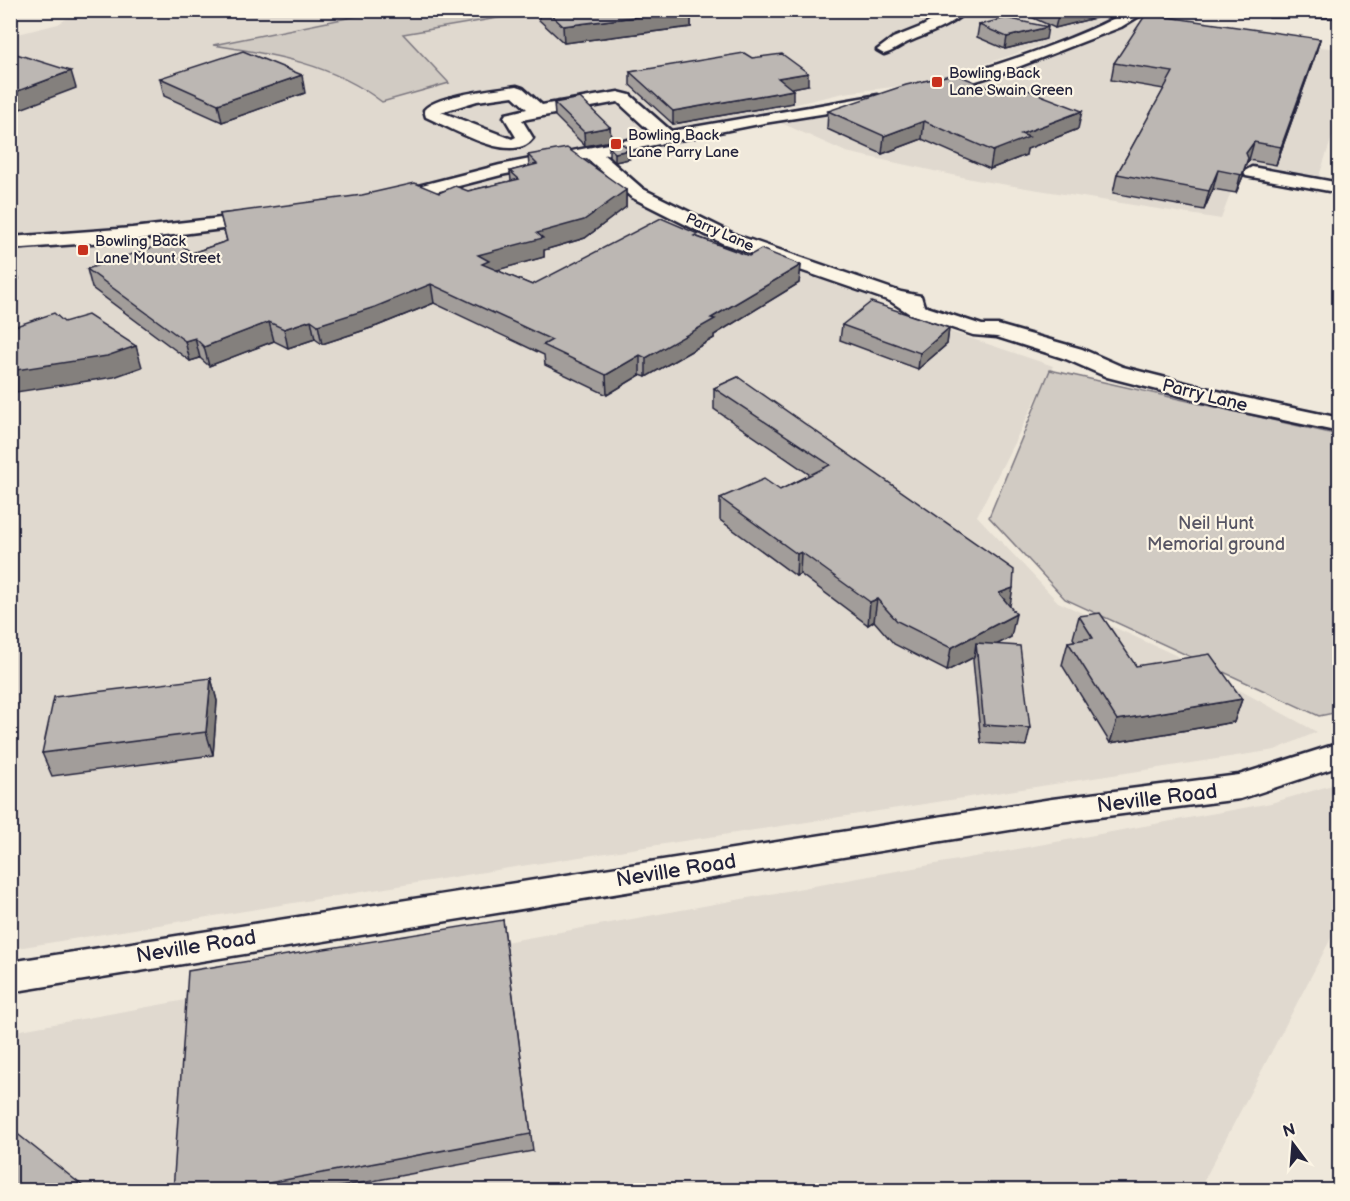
<svg xmlns="http://www.w3.org/2000/svg" width="1350" height="1201" font-family="'Balsamiq Sans',sans-serif">
	<rect width="100%" height="100%" fill="#efe8db"/>
	<filter id="ink" filterUnits="userSpaceOnUse"><feTurbulence type="fractalNoise" baseFrequency=".0167" numOctaves="2"/><feDisplacementMap in="SourceGraphic" scale="12" xChannelSelector="R" yChannelSelector="G"/><feConvolveMatrix kernelMatrix="1 2 1 2 8 2 1 2 1" color-interpolation-filters="sRGB"/></filter>
	<g filter="url(#ink)">
		<g fill="#e0d9cf">
			<polygon points="105,10 1130,11 1068,36 961,72 910,85 844,93 591,151 637,193 729,239 863,293 892,312 1053,366 977,516 1058,602 1173,654 1317,732 1275,750 515,867 11,949 10,36 58,24 68,18"/>
			<polygon points="1134,22 1179,32 1339,49 1339,138 1332,137 1318,179 1241,165 1221,219 976,180 846,152 777,121 928,96 992,81"/>
			<polygon points="1339,783 1339,923 1199,1190 11,1190 10,1032 1271,803"/>
		</g>
		<g fill="#d1cbc3" stroke="#7a767f" stroke-width="1.5">
			<path d="M382 11H539L403 34 449 83 382 102C333 64 273 54 213 45Z"/>
			<polygon points="1050,370 1339,435 1339,712 1319,716 1065,599 989,517"/>
		</g>
		<g fill="none" stroke-linecap="round" stroke-linejoin="round">
			<g stroke="#22223b" stroke-width="5">
				<g id="street">
					<path d="M949 10H967C951 27 926 34 906 43 898 47 892 52 884 54L877 50 893 38 923 26Z"/>
					<path d="M1130 10H1149L1121 27 1005 72 934 94 926 89 928 86C996 65 1068 44 1130 10Z"/>
					<path d="M517 86 523 88 542 105 618 92 630 95 671 131 878 95 884 97 886 100 884 103 878 105 764 123 604 155 643 189 736 235 901 292 921 296 924 306 982 325H998L1082 349 1123 367 1241 397 1340 418V432L1240 411 1107 377 1066 359 997 337 973 335 910 314 890 301 722 243 631 197 587 158 501 175 393 203 387 202 384 198 387 194 500 165 654 135 618 102 522 120 533 138C513 166 452 128 426 117L424 110C436 95 497 89 517 86ZM513 96 527 109 506 114 504 117 516 137 512 139 441 112 477 101Z"/>
					<polygon points="1252,167 1340,183 1340,193 1246,176 1243,172"/>
					<polygon points="257,214 264,216 266,220 264,224 132,240 10,249 10,237 132,228"/>
					<polygon points="1340,743 1340,766 1240,799 1052,823 10,992 10,962 1052,799 1239,775"/>
				</g>
			</g>
			<use href="#street" fill="#fcf5e5" fill-rule="evenodd"/>
		</g>
		<g fill="#a29d9a" stroke="#22223b" stroke-width="1.5">
			<polygon points="539,10 691,10 691,27 564,43 539,20"/>
			<polygon points="1016,10 1097,10 1095,18 1055,28"/>
			<polygon points="1263,10 1340,10 1340,18 1269,18"/>
			<polygon points="979,25 1046,39 1005,49 977,37"/>
			<polygon points="1320,39 1315,56 1276,165 1249,160 1246,164 1243,176 1236,193 1213,189 1204,210 1113,193 1117,174 1164,89 1111,80 1114,63"/>
			<polygon points="752,58 808,85 791,88 793,103 673,124 630,85 630,72"/>
			<polygon points="160,78 305,93 222,122 164,96"/>
			<polygon points="554,103 610,127 611,141 585,146 555,116"/>
			<polygon points="828,111 1078,129 1027,149 1026,155 990,169 922,139 882,154 827,129"/>
			<polygon points="609,147 629,159 615,162 609,156"/>
			<polygon points="528,155 626,190 626,207 585,238 544,250 544,257 496,270 532,285 698,237 749,256 801,265 799,283 714,335 714,338 646,377 640,375 607,395 545,365 544,355 434,303 377,326 322,344 315,339 288,348 274,341 209,366 200,358 190,361 92,288 87,269 192,253 227,241 220,214 439,193 468,191 511,181 510,171 529,166"/>
			<polygon points="842,325 949,328 947,344 918,369 840,340"/>
			<polygon points="738,377 1009,606 1011,637 997,644 1030,728 1026,746 981,743 973,660 974,657 947,671 894,644 874,621 868,625 800,574 796,576 720,520 720,498 780,490 810,475 714,409 714,388"/>
			<polygon points="1079,616 1136,666 1242,699 1234,722 1110,743 1062,665 1068,642 1075,641 1073,638"/>
			<polygon points="211,678 217,701 213,755 52,776 42,753"/>
			<polygon points="503,920 533,1151 319,1191 173,1191"/>
		</g>
		<g fill="#84807d" stroke="#22223b" stroke-width="1.5">
			<polygon points="691,10 691,27 564,43 563,26"/>
			<polygon points="1079,10 1097,10 1095,18 1055,28 1058,16"/>
			<polygon points="1048,27 1046,39 1005,49 1007,37"/>
			<polygon points="1320,39 1315,56 1276,165 1281,147"/>
			<polygon points="71,71 76,88 10,113 10,94"/>
			<polygon points="808,73 808,85 777,91 778,78"/>
			<polygon points="302,75 305,93 222,122 218,104"/>
			<polygon points="793,90 793,103 673,124 673,111"/>
			<polygon points="1082,111 1078,129 1027,149 1026,155 990,169 993,151 1021,134"/>
			<polygon points="924,121 922,139 882,154 884,136"/>
			<polygon points="610,127 611,141 585,146 584,132"/>
			<polygon points="1254,142 1249,160 1246,164 1243,176 1236,193 1246,153"/>
			<polygon points="629,150 629,159 615,162 615,153"/>
			<polygon points="1218,170 1213,189 1204,210 1209,191"/>
			<polygon points="626,190 626,207 585,238 544,250 544,257 490,272 490,280 478,255 537,233"/>
			<polygon points="801,265 799,283 714,335 714,338 646,377 646,358 711,318"/>
			<polygon points="16,268 19,279 10,282 10,270"/>
			<polygon points="431,284 434,303 377,326 322,344 318,325"/>
			<polygon points="311,320 315,339 288,348 284,329"/>
			<polygon points="269,322 274,341 209,366 204,347"/>
			<polygon points="949,328 947,344 918,369 920,353"/>
			<polygon points="195,338 200,358 190,361 185,341"/>
			<polygon points="136,346 142,367 114,377 10,393 10,371"/>
			<polygon points="640,355 640,375 607,395 606,375"/>
			<polygon points="801,552 800,574 796,576 797,554"/>
			<polygon points="1013,588 1009,611 999,593"/>
			<polygon points="877,599 874,621 868,625 870,602"/>
			<polygon points="1016,614 1011,637 977,655 976,643 974,657 947,671 951,648"/>
			<polygon points="211,678 217,701 213,755 206,732"/>
			<polygon points="1242,699 1234,722 1110,743 1117,720"/>
		</g>
		<g fill="#bcb7b3" stroke="#22223b" stroke-width="1.5">
			<polygon points="546,10 691,10 563,26"/>
			<polygon points="1046,10 1079,10 1058,16"/>
			<polygon points="1146,14 1320,39 1281,147 1254,142 1246,153 1248,158 1242,175 1218,170 1209,191 1117,174 1173,72 1114,63"/>
			<polygon points="1006,18 1048,27 1007,37 979,25"/>
			<polygon points="243,51 302,75 218,104 160,78"/>
			<polygon points="10,52 71,71 10,94"/>
			<polygon points="744,53 752,58 782,54 808,73 778,78 793,90 673,111 630,72"/>
			<polygon points="955,74 1003,93 1020,87 1082,111 1021,134 1029,137 993,151 924,121 884,136 828,111 906,85"/>
			<polygon points="580,98 610,127 584,132 554,103"/>
			<polygon points="623,144 629,150 615,153 609,147"/>
			<polygon points="567,148 626,190 584,220 537,233 543,238 478,255 489,261 482,264 532,285 661,218 698,234 694,236 749,256 761,249 801,265 711,318 715,319 646,358 640,355 606,375 543,345 552,340 431,284 375,307 318,325 311,320 284,329 269,322 204,347 195,338 185,341 87,269 175,240 192,253 227,241 220,214 362,195 415,183 439,193 455,186 468,191 519,179 510,171 537,164 528,155"/>
			<polygon points="10,265 16,268 10,270"/>
			<polygon points="871,302 949,328 920,353 842,325"/>
			<polygon points="54,313 64,322 88,315 136,346 107,356 10,371 10,328"/>
			<polygon points="738,377 1014,570 1013,588 999,593 1016,614 951,648 897,621 877,599 870,602 801,552 797,554 720,498 764,479 780,490 830,465 714,388"/>
			<polygon points="1100,613 1136,666 1210,654 1242,699 1117,720 1068,642 1093,638 1079,616"/>
			<polygon points="976,643 1020,646 1030,728 984,725"/>
			<polygon points="211,678 206,732 42,753 54,697"/>
			<polygon points="503,920 531,1134 226,1191 173,1191 188,971"/>
			<polygon points="10,1128 89,1191 10,1191"/>
		</g>
	</g>
	<g fill="#c8321e" stroke="#fcf5e5" stroke-width="2">
		<rect x="931" y="76" width="12" height="12" rx="3"/>
		<rect x="610" y="138" width="12" height="12" rx="3"/>
		<rect x="77" y="244" width="12" height="12" rx="3"/>
	</g>
	<g text-anchor="middle" stroke-width="4.5" stroke-linejoin="round" paint-order="stroke">
		<g font-size="15" fill="#22223b" stroke="#fcf5e5" text-anchor="start">
			<text x="949" y="78">Bowling Back<tspan x="949" dy="17">Lane Swain Green</tspan></text>
			<text x="628" y="140">Bowling Back<tspan x="628" dy="17">Lane Parry Lane</tspan></text>
			<text x="95" y="246">Bowling Back<tspan x="95" dy="17">Lane Mount Street</tspan></text>
		</g>
		<g font-size="15" fill="#22223b" stroke="#fcf5e5">
			<text transform="translate(720 232) rotate(24)" y="5">Parry Lane</text>
		</g>
		<g font-size="18" fill="#22223b" stroke="#fcf5e5">
			<text transform="translate(1205 395) rotate(14)" y="6">Parry Lane</text>
		</g>
		<g font-size="18" fill="#575564" stroke="#fcf5e5">
			<text x="1216" y="529">Neil Hunt<tspan x="1216" dy="21">Memorial ground</tspan></text>
		</g>
		<g font-size="21" fill="#22223b" stroke="#fcf5e5">
			<text transform="translate(1157 798) rotate(-7)" y="7">Neville Road</text>
			<text transform="translate(676 870) rotate(-9)" y="7">Neville Road</text>
			<text transform="translate(196 946) rotate(-9)" y="7">Neville Road</text>
		</g>
	</g>
	<rect width="1350" height="1201" fill="none" stroke="#fcf5e5" stroke-width="36"/>
	<rect x="18" y="18" width="1314" height="1165" fill="none" stroke="#22223b" stroke-width="2" filter="url(#ink)"/>
	<g transform="translate(1293 1144) rotate(344)" stroke="#fcf5e5" stroke-width="4.5" paint-order="stroke">
	<path d="M0-4.5L10 22L0 15L-10 22Z" fill="#22223b"/>
	<text y="-9" font-size="16" font-weight="bold" text-anchor="middle" fill="#22223b">N</text>
	</g>
</svg>
